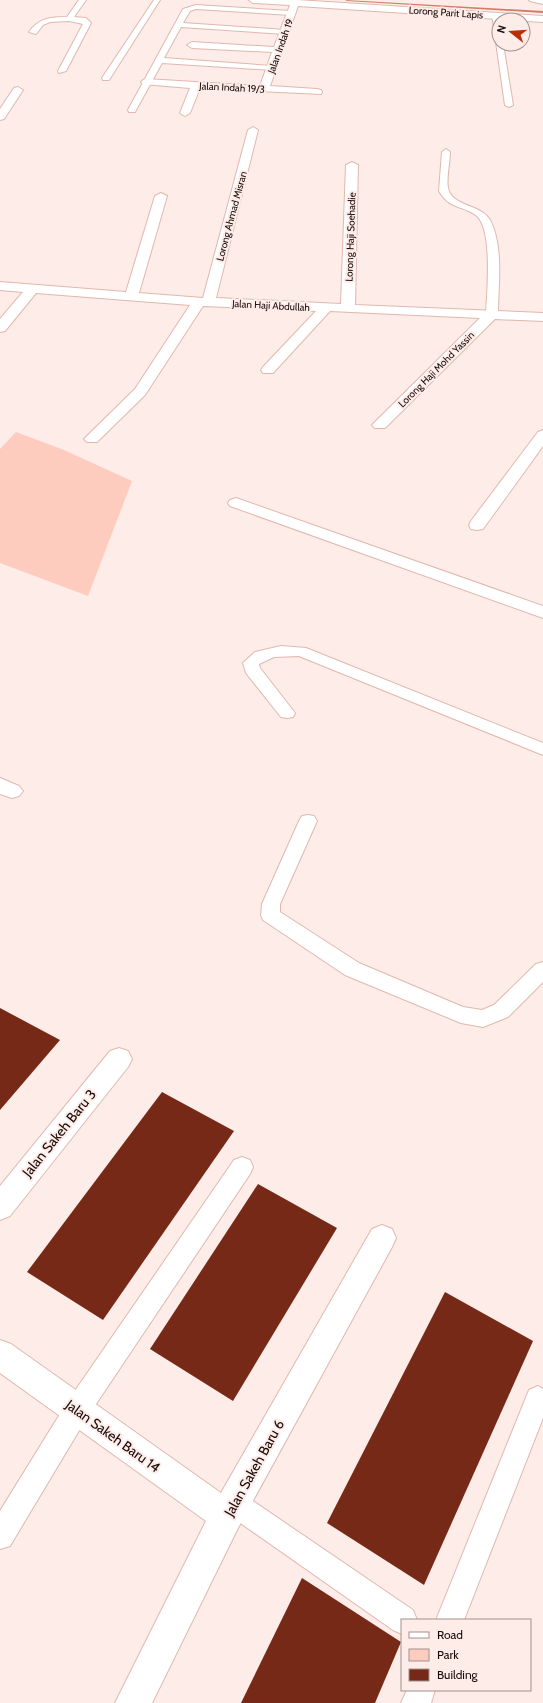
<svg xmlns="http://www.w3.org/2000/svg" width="543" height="1703" font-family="Cabin,sans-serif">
	<rect width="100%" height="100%" fill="#fdece8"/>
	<polygon fill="#feccbf" points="16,432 64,450 132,481 88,596 0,563 0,449"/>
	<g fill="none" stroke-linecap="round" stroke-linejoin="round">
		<polygon fill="#d37c66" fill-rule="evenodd" points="345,0 543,11 543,13 347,1"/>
	</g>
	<g fill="#772917">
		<polygon points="0,1008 60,1040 0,1110"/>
		<polygon points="162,1092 234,1131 103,1320 27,1272"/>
		<polygon points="258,1184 337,1228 233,1401 150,1349"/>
		<polygon points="445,1292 533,1341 424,1585 327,1523"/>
		<polygon points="302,1578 401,1642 375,1703 241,1703"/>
	</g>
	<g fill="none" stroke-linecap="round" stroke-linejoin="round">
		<g stroke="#e0b8ad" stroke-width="2">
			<g id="lane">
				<path d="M79 0H86L74 17 86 18 91 23 66 71 59 73 58 71 83 24 69 21 50 22 43 25 36 34 29 32C39 18 51 17 67 17Z"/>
				<polygon points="154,0 160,0 109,80 103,80 102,78"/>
				<polygon points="529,0 543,0 543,4 530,1"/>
				<polygon points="196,5 291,11 295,13 291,15 196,9 190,11 183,23 285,30 289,32 285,34 181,27 164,58 272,66 276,68 272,70 162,63 136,110 135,112 129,112 128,110 183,9"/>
				<polygon points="492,14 499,16 499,44 503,44 513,105 509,107 505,105"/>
				<path d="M446 149 450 152C450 164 446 177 448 188 452 207 481 204 490 220 504 247 498 285 498 314L496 316 492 317 486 314C487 293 493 231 477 216 463 205 450 210 439 191L442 152Z"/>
				<polygon points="281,646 306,648 543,743 543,755 299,656 274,657 259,664 260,668 295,713 293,717 287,718 281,717 246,673 243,663 255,652"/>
				<polygon points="308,815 314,816 317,821 280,904 280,912 359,963 463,1007 482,1010 494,1005 536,964 543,962 543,982 508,1017 483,1027 461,1023 345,975 263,920 261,915 262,904 299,821 302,816"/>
				<polygon points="242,1157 250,1160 253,1167 250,1174 86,1419 10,1546 0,1549 0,1511 68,1401 234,1160"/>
				<polygon points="538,1386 543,1389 543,1418 464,1620 436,1620 529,1390"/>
				<polygon points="235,1491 244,1495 413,1610 417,1620 402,1620 402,1634 393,1630 226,1513 222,1504 226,1495"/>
				<polygon points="407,1690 435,1690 431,1703 401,1703"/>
			</g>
		</g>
		<g stroke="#e0b8ad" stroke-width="2">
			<g id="street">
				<polygon points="249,0 297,0 543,16 543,22 298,6 270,86 317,89 321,90 322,92 321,94 200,88 190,113 185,116 180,113 190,88 143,84 141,82 143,80 146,79 260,86 272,52 192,48 187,45 192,42 274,47 290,5 253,3"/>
				<polygon points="18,87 23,90 4,119 0,120 0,109 14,88"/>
				<polygon points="253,127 258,130 216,298 341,304 346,165 352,162 358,165 355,305 543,313 543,321 495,319 385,428 375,428 372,425 375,422 480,318 330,311 273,373 263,373 261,370 263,367 316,311 203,306 145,395 97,442 87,442 84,439 87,436 135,389 190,305 36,293 5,331 0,332 0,319 23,292 0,290 0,282 126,292 155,196 161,193 167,196 139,293 203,298 248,130"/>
				<polygon points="543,430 543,446 483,529 477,530 471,529 469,525 471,521 538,432"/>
				<polygon points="236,498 543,606 543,618 230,506 228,503 230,500"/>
				<polygon points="0,778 19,786 23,791 19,796 12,798 0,794"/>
				<polygon points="119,1048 128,1051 132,1059 128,1067 10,1216 0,1220 0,1186 110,1051"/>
				<polygon points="382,1225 392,1229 396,1238 392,1247 238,1528 152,1703 115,1703 206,1521 0,1373 0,1340 11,1344 221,1493 372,1229"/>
			</g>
		</g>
		<use href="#lane" fill="#fff" fill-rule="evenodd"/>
		<use href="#street" fill="#fff" fill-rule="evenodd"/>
	</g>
	<g text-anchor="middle" stroke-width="4" stroke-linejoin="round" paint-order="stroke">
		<g font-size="10" fill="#180b08" stroke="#fdece8">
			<text transform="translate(446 12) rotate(4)" y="4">Lorong Parit Lapis</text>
			<text transform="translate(280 46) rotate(-70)" y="4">Jalan Indah 19</text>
			<text transform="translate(232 87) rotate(3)" y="4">Jalan Indah 19/3</text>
			<text transform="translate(231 216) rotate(-75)" y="4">Lorong Ahmad Misran</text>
			<text transform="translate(350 237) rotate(-88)" y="4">Lorong Haji Soehadie</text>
			<text transform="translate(271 305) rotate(3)" y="4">Jalan Haji Abdullah</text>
			<text transform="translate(436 369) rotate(-45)" y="4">Lorong Haji Mohd Yassin</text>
		</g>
		<g font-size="14" fill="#180b08" stroke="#fdece8">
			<text transform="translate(59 1133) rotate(-51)" y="5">Jalan Sakeh Baru 3</text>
			<text transform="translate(113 1436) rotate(36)" y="5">Jalan Sakeh Baru 14</text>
			<text transform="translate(254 1468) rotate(-61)" y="5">Jalan Sakeh Baru 6</text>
		</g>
	</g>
	<rect x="401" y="1619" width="130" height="72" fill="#fdece8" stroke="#a1928e"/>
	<rect x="409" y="1632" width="20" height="6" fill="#ffffff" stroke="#a1928e"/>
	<text x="437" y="1639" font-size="12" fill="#180b08">Road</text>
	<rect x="409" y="1649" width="20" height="12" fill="#feccbf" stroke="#a1928e"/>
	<text x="437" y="1659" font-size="12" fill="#180b08">Park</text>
	<rect x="409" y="1669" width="20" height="12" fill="#772917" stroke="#a1928e"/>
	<text x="437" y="1679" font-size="12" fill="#180b08">Building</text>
	<g transform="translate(511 32) rotate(287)"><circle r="19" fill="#fdece8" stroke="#a1928e"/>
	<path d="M0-3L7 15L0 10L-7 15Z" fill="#b82d03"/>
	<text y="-6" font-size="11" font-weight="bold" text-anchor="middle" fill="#180b08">N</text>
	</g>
</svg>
